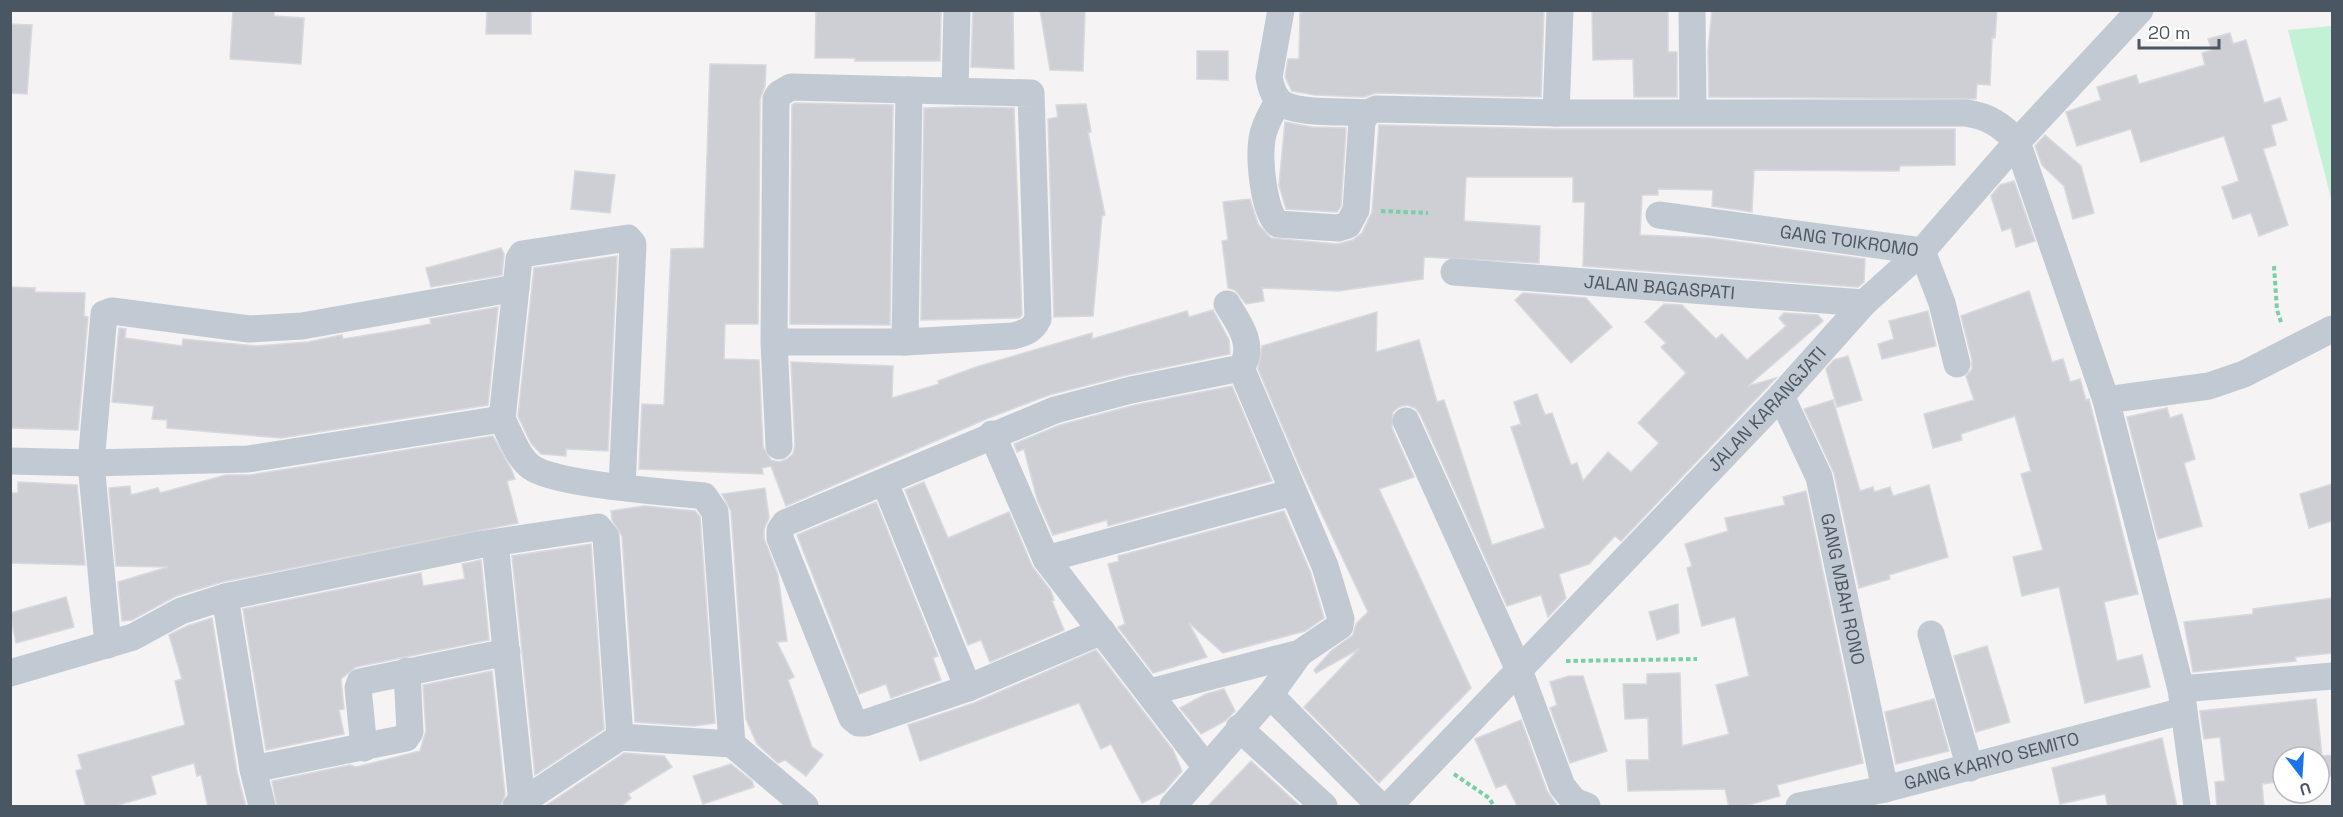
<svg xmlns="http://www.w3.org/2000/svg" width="2343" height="817" font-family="'Space Grotesk',sans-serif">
	<rect width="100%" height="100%" fill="#f5f3f3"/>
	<polygon fill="#c3f1d5" points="2332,26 2332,202 2288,30"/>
	<g fill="#cdcfd5" stroke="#d7d9de" stroke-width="1.5">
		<polygon points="233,10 274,10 274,16 304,18 301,64 230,59"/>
		<polygon points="487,10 531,10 531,34 486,34"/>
		<polygon points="816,10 941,10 940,61 855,61 855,58 815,58"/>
		<polygon points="973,10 1013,10 1014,69 971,67"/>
		<polygon points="1040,10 1085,10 1083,71 1050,70"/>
		<polygon points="1306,10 1544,10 1541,97 1376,93 1364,97 1315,95 1292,91 1285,77 1288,59 1299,59 1300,13"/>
		<polygon points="1592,10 1668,10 1668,52 1677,52 1677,97 1634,97 1633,59 1593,60"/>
		<polygon points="1712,10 1997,10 1995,38 1992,38 1990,85 1977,84 1976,99 1709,97 1708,51"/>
		<polygon points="10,24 32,25 27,94 10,93"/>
		<polygon points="2230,33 2233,44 2246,40 2264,103 2280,98 2287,120 2271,125 2276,145 2263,149 2288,225 2259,236 2251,213 2233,219 2222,187 2239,181 2224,136 2141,162 2131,129 2077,146 2066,112 2101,100 2097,87 2136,75 2139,84 2205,65 2202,53 2212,50 2208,39"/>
		<polygon points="1197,51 1228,51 1228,80 1197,79"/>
		<polygon points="710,64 766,65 765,86 760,99 758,324 725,324 724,359 759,360 763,447 771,460 779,462 787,459 793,454 795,446 791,362 893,366 892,398 939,384 938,381 976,367 1092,333 1092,339 1187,311 1189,317 1213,310 1229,340 1230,354 1127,375 1049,395 986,419 786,506 771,466 762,468 763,474 639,469 642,404 664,405 671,249 704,248"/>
		<polygon points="795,103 893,105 890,325 790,324 792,105"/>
		<polygon points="1086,104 1091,132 1088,132 1105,215 1102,216 1093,316 1054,317 1048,119 1058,117 1056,105"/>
		<polygon points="967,107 1014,108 1022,315 1019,318 921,320 924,108"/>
		<polygon points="1285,122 1312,127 1346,128 1341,206 1337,212 1286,209 1279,185"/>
		<polygon points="1379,125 1556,129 1955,129 1955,165 1900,166 1899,171 1754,170 1752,212 1712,206 1713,190 1658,189 1658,195 1642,195 1640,235 1710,238 1865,259 1864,282 1858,287 1583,266 1585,202 1573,202 1573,177 1466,177 1464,221 1540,226 1539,263 1424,257 1423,279 1338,291 1262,288 1264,301 1246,304 1235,290 1228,288 1222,241 1228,240 1223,202 1250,199 1258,224 1271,238 1337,244 1353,240 1362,233 1372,212"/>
		<polygon points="2045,135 2081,166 2094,213 2073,219 2064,186 2042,165 2035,146"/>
		<polygon points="575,171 615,175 610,213 571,209"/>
		<polygon points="2014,181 2035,241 2016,247 2011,228 2002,231 1991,196 2000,185"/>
		<polygon points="501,248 504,254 502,275 431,287 426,268"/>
		<polygon points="617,256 608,451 566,449 566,456 541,454 531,443 518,416 534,268"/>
		<polygon points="10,287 35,288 35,292 85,293 84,316 88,317 78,430 10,428"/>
		<polygon points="2029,291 2052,362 2063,359 2070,382 2080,379 2086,400 2089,399 2138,594 2104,602 2117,661 2142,655 2150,687 2085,703 2059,587 2022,596 2013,557 2043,550 2021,474 2031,471 2015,416 1961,434 1962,440 1933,448 1924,414 1974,400 1966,376 1972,369 1972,360 1961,316"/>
		<polygon points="1523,293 1586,298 1612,327 1571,363 1515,300"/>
		<polygon points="1664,304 1682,305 1716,339 1722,334 1747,360 1786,326 1779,318 1784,313 1818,315 1823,321 1748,386 1776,378 1621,541 1615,536 1589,564 1559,574 1566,598 1548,617 1541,595 1507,606 1420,414 1415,408 1407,405 1399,407 1393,412 1392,428 1414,477 1379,489 1471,688 1379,783 1304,707 1359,649 1316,673 1314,670 1332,650 1353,635 1356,624 1368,612 1301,470 1258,369 1262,346 1377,312 1376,352 1419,340 1437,402 1444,400 1492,545 1545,528 1511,427 1521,424 1514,402 1537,394 1545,415 1552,413 1571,465 1577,463 1583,481 1608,452 1631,472 1659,443 1638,423 1686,373 1661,347 1666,343 1645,322"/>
		<polygon points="498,307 488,405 281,438 167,428 167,420 152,419 154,406 112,402 119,328 126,329 125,338 182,346 183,339 256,346 308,342 342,335 343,339 386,332 431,324 430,319"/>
		<polygon points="1928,311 1936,346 1882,359 1878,344 1894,339 1889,321"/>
		<polygon points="1848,356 1862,400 1837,407 1826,369 1834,360"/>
		<polygon points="1232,386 1272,481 1108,526 1107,520 1053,535 1037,499 1024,449 1017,452 1014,444 1060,425 1135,405"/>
		<polygon points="1833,400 1860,491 1873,487 1874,492 1890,487 1893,496 1929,485 1948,557 1889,575 1890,579 1859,588 1834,473 1804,409"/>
		<polygon points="2167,408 2170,418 2182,414 2195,459 2184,463 2202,526 2158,539 2127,417"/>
		<polygon points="493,436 512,471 515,479 507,481 518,523 222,582 176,596 132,620 122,621 118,582 168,567 116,566 109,488 130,486 131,495 158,488 160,493 226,475 250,475"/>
		<polygon points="18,482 77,485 85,565 10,563 10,493 18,493"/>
		<polygon points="924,482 948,538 1009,512 1032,566 1051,591 1054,600 1052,601 1064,630 990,662 981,640 968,645 905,490"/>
		<polygon points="2332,484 2332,521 2309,528 2300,494"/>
		<polygon points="765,488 769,518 764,529 764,538 778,575 787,641 777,642 794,677 788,680 812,747 823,755 806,776 785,760 778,763 757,744 746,719 731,511 722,494"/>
		<polygon points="1806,491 1863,763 1777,785 1780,796 1741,807 1729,807 1725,789 1628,791 1626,760 1649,760 1648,718 1625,719 1623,684 1647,684 1647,674 1680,673 1682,746 1729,734 1716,685 1749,676 1735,617 1702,626 1687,568 1692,566 1685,544 1728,531 1725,518 1785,505 1783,497"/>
		<polygon points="876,502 938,656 933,658 941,680 891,698 886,684 859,694 797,535"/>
		<polygon points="644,506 695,511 700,517 715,723 694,726 635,722 622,536 612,520 611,511"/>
		<polygon points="1284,511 1310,571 1324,618 1305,631 1223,653 1189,623 1207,657 1153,673 1118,627 1125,624 1108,564 1119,561 1118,556"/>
		<polygon points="591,544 604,729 535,775 512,556"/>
		<polygon points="481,560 489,640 356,667 341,679 344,709 339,710 344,734 266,750 243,609 421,573 423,586 465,579 462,564"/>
		<polygon points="66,597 74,627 16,643 10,613"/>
		<polygon points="2332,598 2332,653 2295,657 2296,661 2193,672 2184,622 2253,614 2253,609"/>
		<polygon points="1678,604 1679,633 1657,640 1649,612"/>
		<polygon points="212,618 237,772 246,807 208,807 201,775 197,776 194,763 151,776 156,794 112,807 86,807 76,771 82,769 78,755 185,725 175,681 182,679 169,635 187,626"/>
		<polygon points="1987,646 2010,722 1976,732 1954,656"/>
		<polygon points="1096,650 1173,750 1182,771 1164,792 1142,803 1111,744 1101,749 1079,703 920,761 908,725 974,703"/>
		<polygon points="492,671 505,795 500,807 277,807 272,781 350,765 356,767 420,751 426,731 423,685"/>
		<polygon points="1569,676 1583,676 1607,751 1570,763 1550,708 1557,705 1550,682"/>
		<polygon points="1224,689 1235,711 1225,721 1201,734 1180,708 1206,694"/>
		<polygon points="1934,699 1949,751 1896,764 1885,712"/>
		<polygon points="2316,699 2322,756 2332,755 2332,776 2319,778 2319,757 2283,757 2283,781 2262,784 2264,807 2217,807 2215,782 2225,781 2220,737 2204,739 2200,711"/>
		<polygon points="1521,720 1547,791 1558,807 1518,807 1506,784 1496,788 1475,739"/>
		<polygon points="2162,738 2177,807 2108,807 2105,794 2060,804 2052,768"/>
		<polygon points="624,753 664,756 672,767 628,794 631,798 620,807 544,807"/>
		<polygon points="1251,761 1301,807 1207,807"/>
		<polygon points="731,764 752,781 754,787 703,804 693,776"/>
	</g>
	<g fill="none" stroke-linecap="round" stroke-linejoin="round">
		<g stroke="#7ad0a6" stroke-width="4" stroke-dasharray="4.5 3" stroke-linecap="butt">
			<polyline points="1381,211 1428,213"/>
			<polyline points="2274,266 2277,310 2282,325"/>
			<polyline points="1566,661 1697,659"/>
			<polyline points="1454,774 1489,798 1494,806"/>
		</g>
		<g stroke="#c1cad2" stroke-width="27">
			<path d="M1281 10 1269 77C1271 88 1274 100 1285 105 1304 114 1345 111 1367 113"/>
			<polyline points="1692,10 1693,112"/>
			<polyline points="955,91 957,10"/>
			<path d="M1278 101C1272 113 1264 125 1262 139 1259 158 1263 212 1278 224L1338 228 1348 225 1356 210 1362 121 1367 113 1376 109 1556 113H1966C1988 116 2002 125 2017 142L2106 400 2181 689 2197 806"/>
			<polyline points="1556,113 1560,10"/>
			<path id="s1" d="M1659 215 1922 251 1942 303 1957 364"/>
			<path id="s2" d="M1454 272 1864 303"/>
			<path d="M774 342H905L1013 336C1025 333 1033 330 1038 319L1031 93 791 87 779 94 776 99 774 342 779 446"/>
			<polyline points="905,342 909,90"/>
			<path id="s3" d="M1781 396 1819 477 1885 789"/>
			<polyline points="2106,400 2209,386 2244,374 2332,329"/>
			<polyline points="502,419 519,259 522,254 628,238 633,244 622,487"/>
			<polyline points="1406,421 1519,670 1562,786 1574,801 1587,806"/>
			<polyline points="992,434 1046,559 1205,766"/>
			<path d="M10 461 91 463 248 459 502 419C510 434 517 457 531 467 555 485 670 492 704 496L715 512 732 744 805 806"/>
			<polyline points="885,483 968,688"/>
			<polyline points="495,543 522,803"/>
			<polyline points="1046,559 1293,492"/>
			<polyline points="225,597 253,769 262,806"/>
			<path d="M1102 631 968 688 865 723H858L852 718 780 538V530L785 523 1055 410 1131 390 1241 368C1256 346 1239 323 1227 304"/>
			<polyline points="1931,634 1970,768"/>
			<polyline points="108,645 91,463 104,314 112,311 249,329 302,326 516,288"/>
			<polyline points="10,673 133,637 181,611 225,597 478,545 598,527 606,537 620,737"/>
			<polyline points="2181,689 2332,676"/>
			<polyline points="1150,692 1300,653 1340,626 1341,619 1325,566 1241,368"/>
			<polyline points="1270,695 1380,806"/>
			<polyline points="1239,728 1324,806"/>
			<polyline points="364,748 358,688 360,682 507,652"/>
			<polyline points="253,769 406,738 410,732 407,671"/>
			<polyline points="516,806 620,737 732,744"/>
			<polyline points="1173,806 1270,695 1300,653"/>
			<path id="s4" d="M1389 806 1781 396 1864 303 1922 251 2017 142 2140 10"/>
			<path id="s5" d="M1799 806 1885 789 2183 711"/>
		</g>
	</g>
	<g text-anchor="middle" stroke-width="4.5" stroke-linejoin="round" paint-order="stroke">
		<g font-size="18" fill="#4a5661" stroke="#fff">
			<text dy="6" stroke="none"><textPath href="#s1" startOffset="192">GANG TOIKROMO</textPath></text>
			<text dy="6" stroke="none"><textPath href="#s2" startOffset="206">JALAN BAGASPATI</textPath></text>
			<text dy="6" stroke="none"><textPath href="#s4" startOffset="548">JALAN KARANGJATI</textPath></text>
			<text dy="6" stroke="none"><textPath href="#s3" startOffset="204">GANG MBAH RONO</textPath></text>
			<text dy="6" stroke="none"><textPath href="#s5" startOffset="198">GANG KARIYO SEMITO</textPath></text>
		</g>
	</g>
	<rect width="2343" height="817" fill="none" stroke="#4a5661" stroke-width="24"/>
	<g transform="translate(2301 775) rotate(163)"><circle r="28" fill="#ffffff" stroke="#b7bbc0" stroke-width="1.5"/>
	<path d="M0-4.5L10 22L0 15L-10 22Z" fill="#1a73e8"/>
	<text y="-9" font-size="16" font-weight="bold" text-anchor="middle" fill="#4a5661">U</text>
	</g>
	<path d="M2139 39v9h80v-9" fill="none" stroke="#4a5661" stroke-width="3"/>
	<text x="2148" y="39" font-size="18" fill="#4a5661" stroke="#ffffff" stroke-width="4.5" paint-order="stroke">20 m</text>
</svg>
